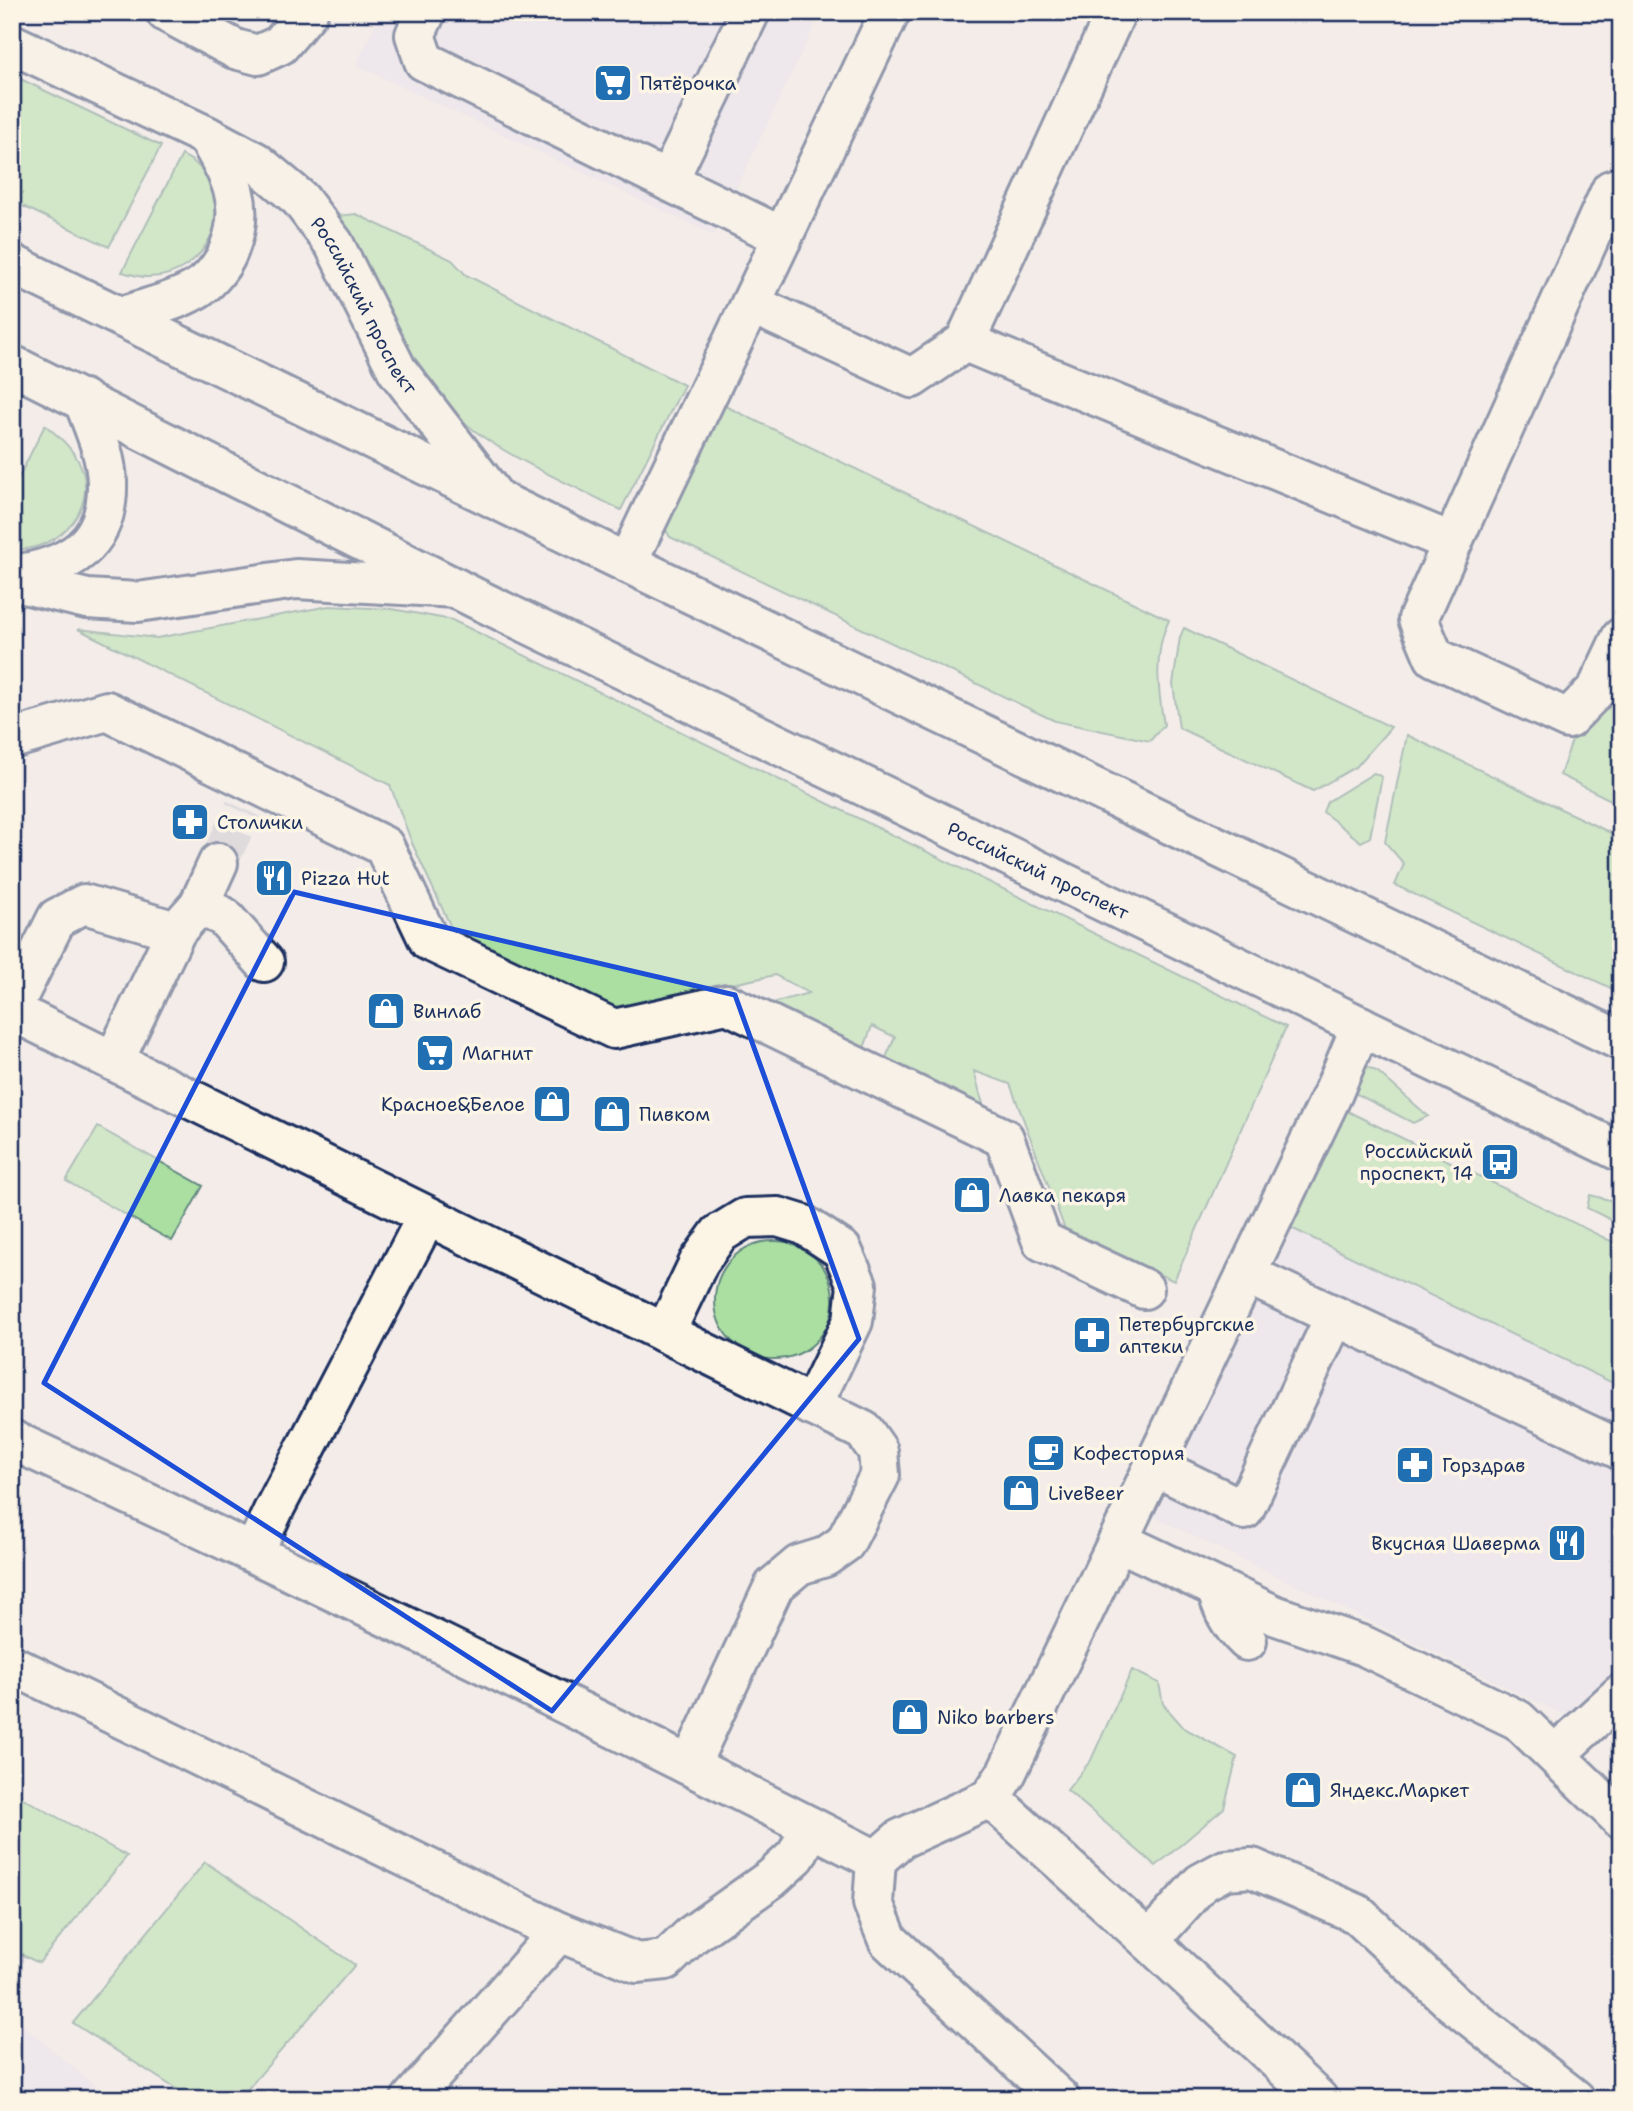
<svg xmlns="http://www.w3.org/2000/svg" width="1633" height="2111" font-family="'Shantell Sans',sans-serif">
	<rect width="100%" height="100%" fill="#f3ece9"/>
	<filter id="ink" filterUnits="userSpaceOnUse"><feTurbulence type="fractalNoise" baseFrequency=".0143" numOctaves="2"/><feDisplacementMap in="SourceGraphic" scale="14" xChannelSelector="R" yChannelSelector="G"/><feConvolveMatrix kernelMatrix="1 2 1 2 8 2 1 2 1" color-interpolation-filters="sRGB"/></filter>
	<g filter="url(#ink)">
		<g fill="#e8e1ee">
			<polygon points="381,12 821,12 714,235 356,65"/>
			<polygon points="1287,1226 1621,1387 1621,1742 1148,1514"/>
			<polygon points="12,2016 111,2099 12,2099"/>
		</g>
		<g fill="#aadfa1" stroke="#628780" stroke-width="2">
			<polygon points="12,75 161,146 109,247 12,201"/>
			<path d="M182 155C187 158 192 160 196 164 242 204 206 277 149 277 140 278 131 274 122 272Z"/>
			<path d="M356 214 452 260 466 275 684 385 621 510C580 489 536 470 497 446 414 397 378 298 337 216Z"/>
			<path d="M717 402 1169 620C1153 652 1158 691 1164 725L1150 741 1055 721 670 537 661 522Z"/>
			<path d="M45 425C61 438 77 452 83 472 95 515 53 553 12 549V491Z"/>
			<polygon points="329,606 392,609 452,620 1286,1027 1174,1281 1066,1232 1010,1084 974,1071 984,1108 884,1062 895,1037 872,1026 863,1051 769,1004 809,993 775,975 609,1010 454,934 412,843 390,785 78,629 157,638"/>
			<polygon points="1184,628 1391,727 1357,766 1313,791 1179,728 1173,684 1180,637"/>
			<polygon points="1621,673 1621,805 1560,775 1577,726"/>
			<polygon points="1407,735 1621,838 1621,993 1395,885 1404,864 1385,842"/>
			<polygon points="1374,773 1382,777 1370,837 1361,842 1323,812 1327,802"/>
			<polygon points="1355,1060 1378,1072 1428,1116 1413,1123 1343,1087"/>
			<polygon points="1341,1108 1621,1246 1621,1387 1287,1226"/>
			<polygon points="98,1127 203,1186 172,1241 66,1181"/>
			<polygon points="1590,1195 1621,1203 1621,1225 1587,1208"/>
			<circle cx="774" cy="1300" r="59"/>
			<polygon points="1132,1670 1159,1683 1163,1704 1184,1728 1237,1757 1224,1808 1156,1866 1067,1790 1091,1760"/>
			<polygon points="12,1792 127,1856 39,1963 12,1950"/>
			<polygon points="205,1862 355,1965 239,2099 192,2099 73,2023"/>
		</g>
		<g fill="none" stroke-linecap="round" stroke-linejoin="round">
			<polyline stroke="#c8c6cd" stroke-width="38" stroke-dasharray="38 19" stroke-linecap="butt" points="218,863 244,809"/>
			<g stroke="#1b2f5e" stroke-width="44">
				<g id="minor">
					<polyline points="166,12 235,49 258,55 280,45 308,12"/>
					<polyline points="426,12 415,35 424,61 668,181 750,12"/>
					<path id="s1" d="M12 44 207 136 256 162 300 199 334 244 397 370 497 500"/>
					<polyline points="668,181 783,237"/>
					<polyline points="1621,187 1611,190 1418,619 1434,657 1568,719 1597,689 1621,638"/>
					<polyline points="751,304 912,378 965,342 1451,542"/>
					<path d="M123 316C149 307 181 301 204 284 214 276 225 261 229 249 247 204 230 176 207 136"/>
					<polyline points="965,342 1116,12"/>
					<polyline points="627,563 890,12"/>
					<path d="M12 575C68 568 109 545 107 482 106 453 93 426 83 399"/>
					<polyline points="12,581 87,599 138,602 296,579 456,588"/>
					<polyline points="12,739 107,711 384,846 429,941 614,1029 727,1004 1004,1138 1042,1241 1144,1289"/>
					<polyline points="199,905 224,917 264,962"/>
					<polyline points="12,1008 57,918 84,904 176,931"/>
					<polyline points="12,1011 864,1431 878,1451 880,1475 845,1543 825,1557 799,1565 774,1586 690,1765"/>
					<polyline points="114,1061 176,931 199,905 218,863"/>
					<polyline points="1246,1274 1335,1316"/>
					<polyline points="665,1333 699,1262 719,1234 745,1218 778,1217 804,1225 842,1250 857,1285 853,1321 812,1406"/>
					<path d="M12 1440C303 1575 591 1714 876 1860L900 1839 990 1798 1006 1774 1333 1093 1361 1026"/>
					<polyline points="1154,1466 1244,1510 1335,1316 1621,1450"/>
					<polyline points="1118,1541 1274,1615 1364,1646 1518,1720 1621,1819"/>
					<polyline points="254,1552 273,1511 427,1216"/>
					<path d="M1216 1588C1224 1611 1228 1623 1247 1641"/>
					<polyline points="12,1665 559,1932"/>
					<polyline points="1555,1755 1621,1694"/>
					<polyline points="990,1798 1149,1941 1318,2099"/>
					<polyline points="876,1860 873,1903 888,1940 1060,2099"/>
					<polyline points="1149,1941 1201,1883 1225,1870 1252,1868 1357,1914 1453,2003 1575,2099"/>
					<polyline points="411,2099 559,1932 637,1963 666,1960 692,1935 772,1878 796,1856 811,1827"/>
				</g>
			</g>
			<g stroke="#1b2f5e" stroke-width="44">
				<g id="major">
					<polyline points="12,264 627,563 1621,1041"/>
					<path id="s2" d="M12 365 475 598 1621 1152"/>
				</g>
			</g>
			<use href="#minor" stroke="#fcf5e5" stroke-width="38"/>
			<use href="#major" stroke="#fcf5e5" stroke-width="38"/>
		</g>
	</g>
	<path d="M0 0H1633V2111H0ZM294 892 735 995 859 1339 552 1711 44 1383Z" fill="#f3ece9" fill-opacity=".55" fill-rule="evenodd"/>
	<path fill="none" stroke="#1d4ed8" stroke-width="5" stroke-linejoin="round" d="M294 892 735 995 859 1339 552 1711 44 1383Z"/>
	<defs>
		<g id="supermarket-square" transform="scale(2.0125)"><rect x="-9" y="-9" width="18" height="18" rx="4" fill="#1f6fb2" stroke="#fcf5e5"/><path d="M-6-5.5h2.5l.6 2H6L4.5 2H-2.5L-4.4-4H-6ZM-1.5 3.2a1.3 1.3 0 1 0 .1 0ZM3 3.2a1.3 1.3 0 1 0 .1 0Z" fill="#fff"/></g>
		<g id="pharmacy-square" transform="scale(2.0125)"><rect x="-9" y="-9" width="18" height="18" rx="4" fill="#1f6fb2" stroke="#fcf5e5"/><path d="M-2-6h4v4h4v4h-4v4h-4v-4h-4v-4h4Z" fill="#fff"/></g>
		<g id="restaurant-square" transform="scale(2.0125)"><rect x="-9" y="-9" width="18" height="18" rx="4" fill="#1f6fb2" stroke="#fcf5e5"/><path d="M-5-6h1v4h1v-4h1v4h1v-4h1v5L-1.5 .5V6h-2V.5L-5-1ZM5-6V6H3V1.5H1.5Q1.5-4 5-6Z" fill="#fff"/></g>
		<g id="shop-square" transform="scale(2.0125)"><rect x="-9" y="-9" width="18" height="18" rx="4" fill="#1f6fb2" stroke="#fcf5e5"/><path d="M-5-2.5h2.3a2.7 3.5 0 0 1 5.4 0H5L5.5 6h-11ZM-1.5-2.5h3a1.5 2.3 0 0 0-3 0Z" fill="#fff"/></g>
		<g id="bus-square" transform="scale(2.0125)"><rect x="-9" y="-9" width="18" height="18" rx="4" fill="#1f6fb2" stroke="#fcf5e5"/><path d="M-5-6H5V4H4V6H2V4H-2V6H-4V4H-5ZM-3.5-4V0h7V-4ZM-3.5 1.2v1.5H-2V1.2ZM2 1.2v1.5H3.5V1.2Z" fill="#fff"/></g>
		<g id="cafe-square" transform="scale(2.0125)"><rect x="-9" y="-9" width="18" height="18" rx="4" fill="#1f6fb2" stroke="#fcf5e5"/><path d="M-5.5-4.5H6V0H3Q3 3.5 0 3.5H-2.5Q-5.5 3.5-5.5 0ZM3-3.2v2h1.7v-2ZM-6 4.5H4V6H-6Z" fill="#fff"/></g>
	</defs>
	<g fill-rule="evenodd">
		<use href="#supermarket-square" x="613" y="83"/>
		<use href="#pharmacy-square" x="190" y="822"/>
		<use href="#restaurant-square" x="274" y="878"/>
		<use href="#shop-square" x="386" y="1011"/>
		<use href="#supermarket-square" x="435" y="1053"/>
		<use href="#shop-square" x="552" y="1104"/>
		<use href="#shop-square" x="612" y="1114"/>
		<use href="#bus-square" x="1500" y="1162"/>
		<use href="#shop-square" x="972" y="1195"/>
		<use href="#pharmacy-square" x="1092" y="1335"/>
		<use href="#cafe-square" x="1046" y="1453"/>
		<use href="#pharmacy-square" x="1415" y="1465"/>
		<use href="#shop-square" x="1021" y="1493"/>
		<use href="#restaurant-square" x="1567" y="1543"/>
		<use href="#shop-square" x="910" y="1717"/>
		<use href="#shop-square" x="1303" y="1790"/>
	</g>
	<g text-anchor="middle" stroke-width="7" stroke-linejoin="round" paint-order="stroke">
		<g font-size="19" fill="#1b2f5e" stroke="#fcf5e5" text-anchor="start">
			<text x="640" y="90">Пятёрочка</text>
			<text x="217" y="829">Столички</text>
			<text x="301" y="885">Pizza Hut</text>
			<text x="413" y="1018">Винлаб</text>
			<text x="462" y="1060">Магнит</text>
			<text x="525" y="1111" text-anchor="end">Красное&amp;Белое</text>
			<text x="639" y="1121">Пивком</text>
			<text x="1473" y="1158" text-anchor="end">Российский<tspan x="1473" dy="22">проспект, 14</tspan></text>
			<text x="999" y="1202">Лавка пекаря</text>
			<text x="1119" y="1331">Петербургские<tspan x="1119" dy="22">аптеки</tspan></text>
			<text x="1073" y="1460">Кофестория</text>
			<text x="1442" y="1472">Горздрав</text>
			<text x="1048" y="1500">LiveBeer</text>
			<text x="1540" y="1550" text-anchor="end">Вкусная Шаверма</text>
			<text x="937" y="1724">Niko barbers</text>
			<text x="1330" y="1797">Яндекс.Маркет</text>
		</g>
		<g font-size="19" fill="#1b2f5e" stroke="#fcf5e5">
			<text dy="7" stroke="none"><textPath href="#s1" startOffset="453">Российский проспект</textPath></text>
			<text dy="7" stroke="none"><textPath href="#s2" startOffset="1144">Российский проспект</textPath></text>
		</g>
	</g>
	<rect width="1633" height="2111" fill="none" stroke="#fcf5e5" stroke-width="42"/>
	<rect x="21" y="21" width="1591" height="2069" fill="none" stroke="#1b2f5e" stroke-width="2.5" filter="url(#ink)"/>
</svg>
